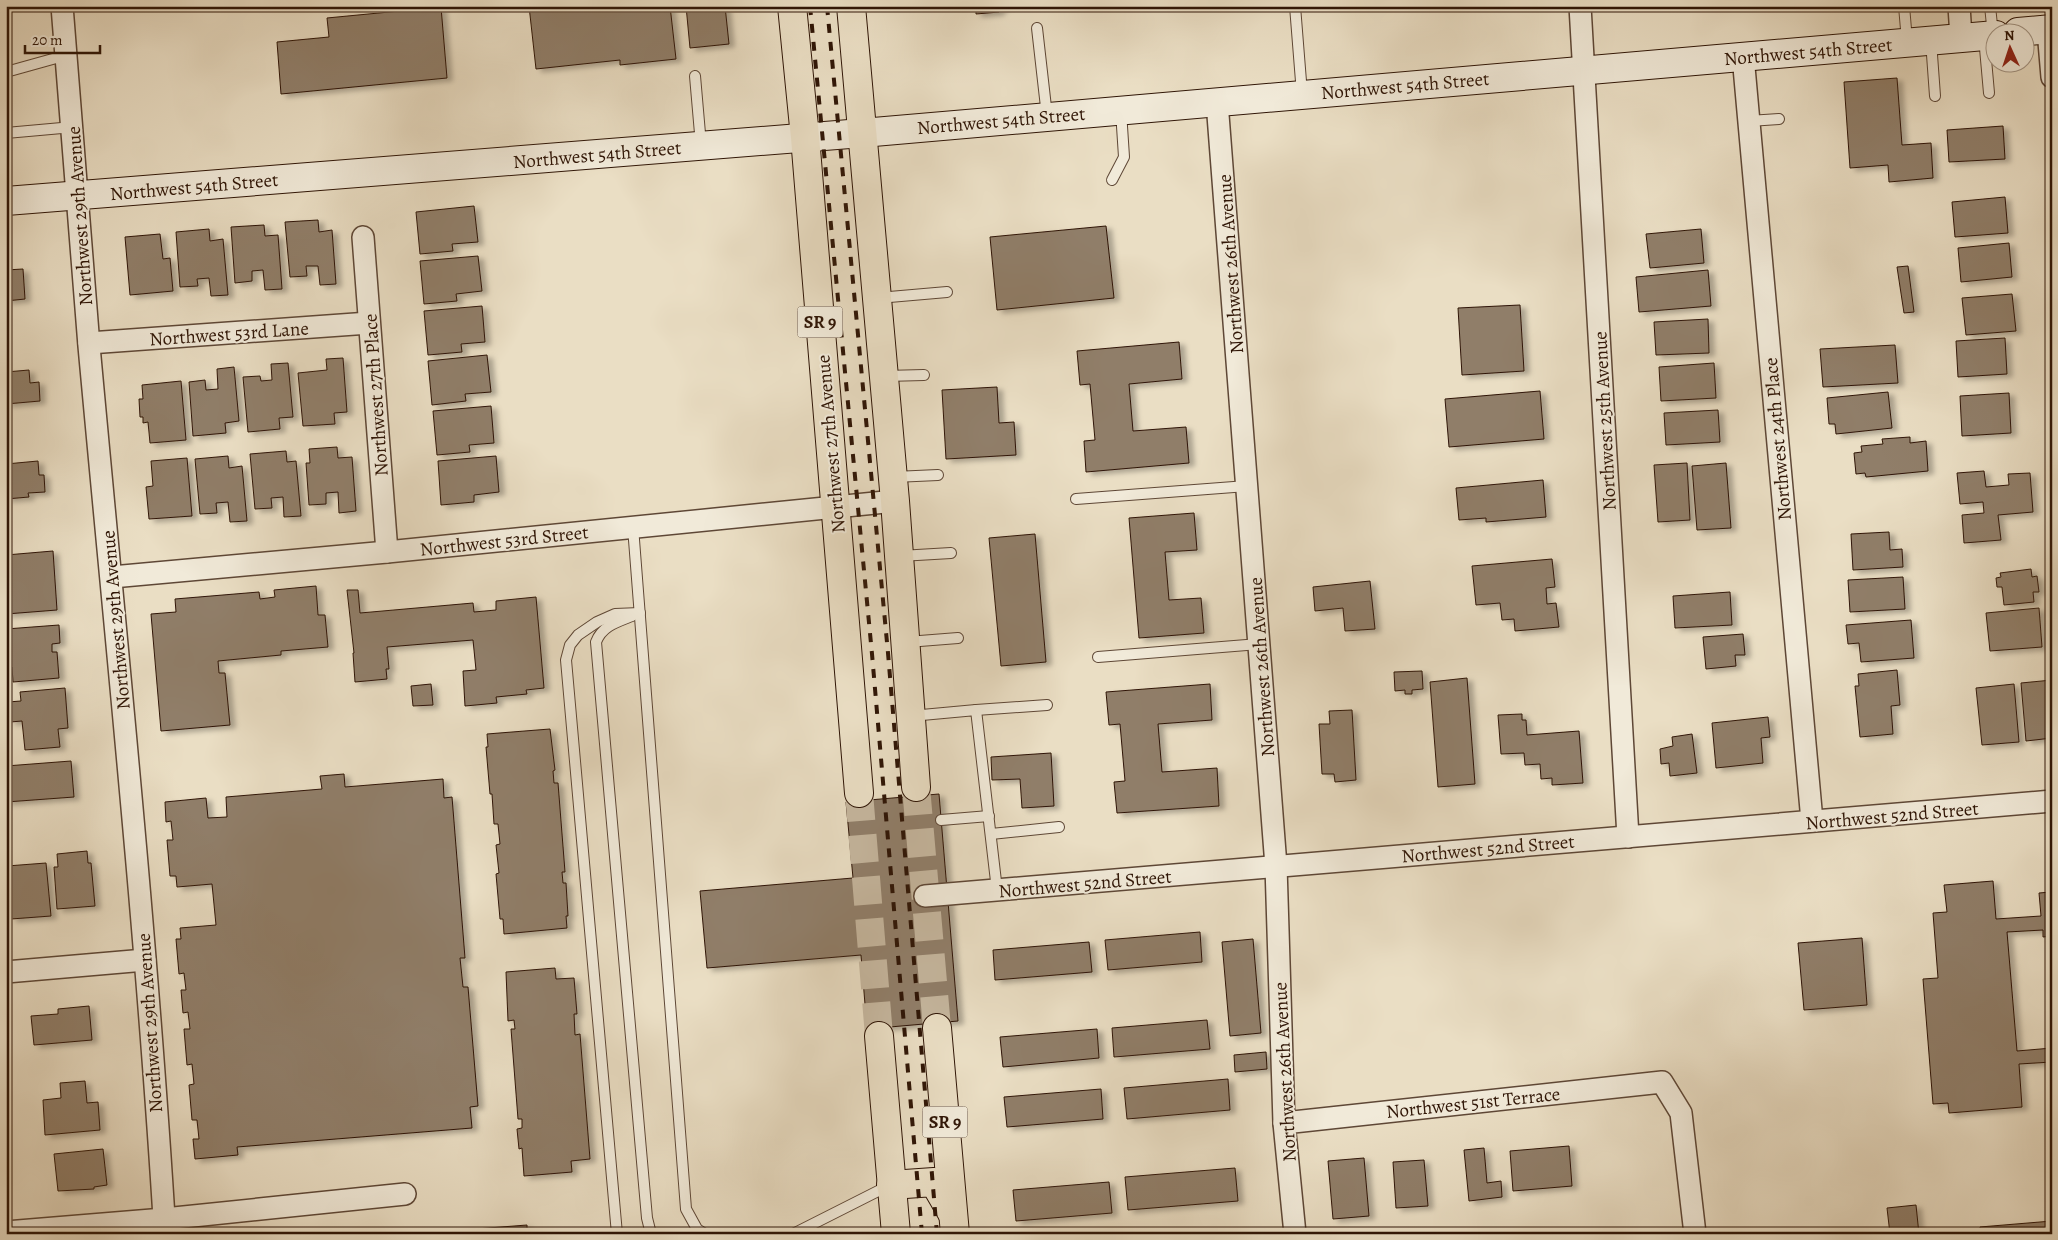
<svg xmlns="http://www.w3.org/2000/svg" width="2058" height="1240" font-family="Alegreya,serif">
	<defs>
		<filter id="shadow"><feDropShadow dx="5.5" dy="3" stdDeviation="2.5" flood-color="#0004"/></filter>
	</defs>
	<rect width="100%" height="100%" fill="#eadec4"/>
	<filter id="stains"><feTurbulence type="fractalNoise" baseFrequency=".004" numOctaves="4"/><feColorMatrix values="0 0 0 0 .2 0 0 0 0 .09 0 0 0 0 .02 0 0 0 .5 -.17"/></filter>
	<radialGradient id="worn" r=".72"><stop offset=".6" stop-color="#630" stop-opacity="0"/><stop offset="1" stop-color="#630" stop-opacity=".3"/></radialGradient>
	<g fill="#907e69" stroke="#2f1506" filter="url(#shadow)">
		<polygon points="529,6 670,6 676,59 620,65 620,60 536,69"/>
		<polygon points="686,6 725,6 729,44 690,48"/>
		<polygon points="973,6 1004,6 1004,7 999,8 999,12 976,14 976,8"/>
		<polygon points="441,7 447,78 281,94 277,42 329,37 327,18"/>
		<polygon points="1897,78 1902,145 1931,143 1933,178 1889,182 1888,165 1850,168 1844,82"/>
		<polygon points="2003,126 2005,159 1949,162 1947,130"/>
		<polygon points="2005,197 2008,233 1955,237 1952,202"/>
		<polygon points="474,206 478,242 452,244 453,251 420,254 416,212"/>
		<polygon points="318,220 319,232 332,230 336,284 320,285 318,266 306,266 307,276 290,277 285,222"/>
		<polygon points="264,225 265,236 278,235 282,289 265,290 263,270 252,271 252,281 235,283 231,227"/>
		<polygon points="1106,226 1114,298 997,310 990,237"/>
		<polygon points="209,229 210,241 223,239 228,295 211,296 209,278 197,279 198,286 180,287 176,232"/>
		<polygon points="1701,229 1704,263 1650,268 1646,234"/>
		<polygon points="160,234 163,259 170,258 173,291 130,295 125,237"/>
		<polygon points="2009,243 2012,277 1961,282 1958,248"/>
		<polygon points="478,256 482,291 456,294 457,301 424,304 420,261"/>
		<polygon points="1908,266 1914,312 1904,313 1897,267"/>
		<polygon points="23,269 25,299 6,301 6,270"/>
		<polygon points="1708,270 1711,306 1639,312 1636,277"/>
		<polygon points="2012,294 2016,331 1966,335 1962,298"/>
		<polygon points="1520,305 1524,371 1462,375 1458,308"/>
		<polygon points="482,306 485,342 461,344 462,352 428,355 424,311"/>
		<polygon points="1708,319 1709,353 1656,355 1654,322"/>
		<polygon points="2005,338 2007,374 1958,377 1956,341"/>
		<polygon points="1179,342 1182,379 1129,384 1133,431 1186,427 1189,463 1086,472 1084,441 1095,440 1090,384 1080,385 1077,351"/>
		<polygon points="1895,345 1898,383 1823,387 1820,349"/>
		<polygon points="487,355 491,392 465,394 466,401 432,405 428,361"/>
		<polygon points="343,358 347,412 334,413 335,424 303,426 298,373 327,370 326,359"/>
		<polygon points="288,363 293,417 279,418 280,429 248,432 243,377 260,376 261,381 272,380 271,364"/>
		<polygon points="1714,363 1716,398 1661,401 1659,367"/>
		<polygon points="234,367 239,421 225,423 226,433 193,436 189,382 205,380 206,390 218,389 217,369"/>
		<polygon points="29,370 30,383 39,382 40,401 6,404 6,372"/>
		<polygon points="181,381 186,440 150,443 148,422 143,423 143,417 140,417 139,399 143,399 142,385"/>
		<polygon points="997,387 999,423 1014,422 1016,455 946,459 942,390"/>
		<polygon points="1540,391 1544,439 1449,447 1445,399"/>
		<polygon points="1888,392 1892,428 1836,434 1835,424 1829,424 1827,398"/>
		<polygon points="2009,393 2011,433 1962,436 1960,396"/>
		<polygon points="491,406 494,443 469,445 470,452 437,455 433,411"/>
		<polygon points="1718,410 1720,442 1666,445 1664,413"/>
		<polygon points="1910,437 1910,443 1926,441 1928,471 1866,477 1865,473 1856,474 1854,453 1862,452 1861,446 1883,444 1882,439"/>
		<polygon points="337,447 338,458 352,457 356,511 339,513 338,492 326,493 326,504 309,505 306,463 310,463 309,449"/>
		<polygon points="286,451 287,462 296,461 301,516 284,517 283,497 271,498 272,508 255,509 250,454"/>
		<polygon points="228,456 229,468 242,466 247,521 230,522 228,502 216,503 217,513 200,514 195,459"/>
		<polygon points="496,456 499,492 474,495 474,502 441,505 438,461"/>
		<polygon points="187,458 192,516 149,519 146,487 153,486 151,461"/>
		<polygon points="38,461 39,475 44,475 45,492 28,493 29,497 6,499 6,464"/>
		<polygon points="1687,463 1690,520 1658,522 1654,465"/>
		<polygon points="1726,463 1731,528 1697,530 1692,466"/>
		<polygon points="1984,471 1986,487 2009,485 2008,474 2030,473 2033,512 1998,515 2001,540 1964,543 1962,515 1984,513 1983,502 1960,504 1957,473"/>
		<polygon points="1543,480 1546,517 1486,522 1486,518 1459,520 1456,488"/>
		<polygon points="1194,513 1197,550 1165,552 1169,600 1201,598 1204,633 1139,638 1129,518"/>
		<polygon points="1889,532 1890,550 1902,549 1903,567 1853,570 1851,534"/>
		<polygon points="1035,534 1046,662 1001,666 989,538"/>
		<polygon points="53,551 57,610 6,614 6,555"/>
		<polygon points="1552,559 1555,587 1546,588 1547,604 1556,603 1559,627 1515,631 1514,619 1502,620 1500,603 1476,605 1472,566"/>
		<polygon points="2031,569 2032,577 2037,576 2039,592 2033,592 2034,602 2004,605 2002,587 1997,587 1996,578 2001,577 2000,573"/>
		<polygon points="1903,577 1905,609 1850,612 1848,580"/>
		<polygon points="1370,581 1375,629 1345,631 1343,608 1315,611 1313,587"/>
		<polygon points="316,586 318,615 325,615 328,647 281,651 281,655 218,661 219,673 225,673 230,725 161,731 151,614 176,612 175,599 259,592 260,599 275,597 274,590"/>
		<polygon points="347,590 358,590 360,613 473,603 474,612 496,610 496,601 536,597 544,688 526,690 527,694 496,697 497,703 465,706 463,671 476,670 473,640 387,647 389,669 386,669 387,679 355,682 353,653 354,653"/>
		<polygon points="1730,592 1732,625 1675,628 1673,596"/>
		<polygon points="2039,608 2042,647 1990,651 1986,613"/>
		<polygon points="1911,620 1914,658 1861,662 1859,643 1848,644 1846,625"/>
		<polygon points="59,625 60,643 52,644 52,652 57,652 59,678 13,682 12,667 6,667 6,629"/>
		<polygon points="1743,634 1745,655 1735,655 1736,666 1706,669 1703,637"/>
		<polygon points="1897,670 1900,705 1891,706 1893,734 1860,737 1855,686 1859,686 1858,674"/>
		<polygon points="1422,671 1423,689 1412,690 1412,694 1405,694 1405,690 1395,691 1394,672"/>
		<polygon points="1467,678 1475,784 1438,787 1430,682"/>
		<polygon points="2052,680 2052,738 2026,741 2021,683"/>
		<polygon points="431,684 433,705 413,706 411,686"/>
		<polygon points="1210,684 1212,720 1158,724 1162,772 1217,768 1219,806 1117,813 1114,782 1125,781 1120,724 1109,725 1106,692"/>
		<polygon points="2014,684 2019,742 1982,745 1976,688"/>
		<polygon points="65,688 68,728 58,729 60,747 25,750 22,721 10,722 8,702 21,701 20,692"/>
		<polygon points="1352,710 1356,780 1335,782 1334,774 1322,774 1319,724 1330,724 1329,711"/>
		<polygon points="1522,714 1522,720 1526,720 1527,735 1579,731 1583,783 1552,785 1552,778 1541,779 1540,764 1525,765 1524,753 1501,754 1498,715"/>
		<polygon points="1768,717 1770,737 1761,738 1763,763 1716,768 1712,723"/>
		<polygon points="550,729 555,770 553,771 554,783 558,783 565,872 562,872 563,883 566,883 568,916 566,916 567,928 504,934 503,919 500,919 496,874 499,873 496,845 500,844 498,824 494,824 492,794 490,794 486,747 488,747 487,734"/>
		<polygon points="1692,734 1697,773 1670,776 1669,763 1661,764 1660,749 1673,746 1672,737"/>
		<polygon points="1051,753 1054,806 1022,808 1020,779 992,780 991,757"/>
		<polygon points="71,761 74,797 6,802 6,766"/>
		<polygon points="344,774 345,787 443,779 444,798 452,797 465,958 460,958 463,987 468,987 478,1106 470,1107 472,1128 237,1147 238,1155 195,1159 193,1139 199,1139 197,1120 192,1120 189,1085 194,1084 192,1064 187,1065 184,1029 190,1029 188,1012 183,1013 181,990 186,990 184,973 179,974 176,939 181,939 180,928 216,925 212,884 177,887 176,876 170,876 167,840 173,840 171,821 166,822 165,802 206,798 208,818 227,817 226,797 322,789 320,776"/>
		<polygon points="939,794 958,1021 867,1029 861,955 707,968 700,891 853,878 846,802"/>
		<polygon points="87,851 88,863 91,863 95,906 57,909 54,867 58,867 57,854"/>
		<polygon points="46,863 51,916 11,919 7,866"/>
		<polygon points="2049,876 2052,876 2052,936 2043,937 2043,930 2007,932 2017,1051 2052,1048 2052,1062 2019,1064 2022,1107 1949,1113 1948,1103 1933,1104 1923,979 1938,978 1933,913 1947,912 1944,885 1993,881 1996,919 2041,916 2039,893 2051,892"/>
		<polygon points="1200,932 1202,962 1108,970 1105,940"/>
		<polygon points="1862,938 1867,1005 1804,1010 1798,943"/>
		<polygon points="1253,939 1261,1033 1230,1036 1222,942"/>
		<polygon points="1089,942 1092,972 995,980 993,950"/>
		<polygon points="555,968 556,979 574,978 577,1014 574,1014 575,1035 580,1034 590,1159 571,1161 572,1172 524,1176 522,1148 519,1149 517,1129 522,1128 522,1119 518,1119 511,1029 515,1029 514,1020 508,1021 506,972"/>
		<polygon points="89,1006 92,1040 34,1045 31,1016 58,1014 58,1009"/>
		<polygon points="1207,1020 1210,1049 1114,1057 1112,1028"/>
		<polygon points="1097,1029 1099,1058 1003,1067 1000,1037"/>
		<polygon points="1266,1052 1267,1069 1235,1072 1234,1055"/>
		<polygon points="1228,1079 1230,1110 1127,1119 1124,1088"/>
		<polygon points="85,1081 87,1103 98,1102 100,1130 45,1135 43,1100 61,1098 60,1083"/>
		<polygon points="1101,1089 1103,1119 1007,1127 1004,1097"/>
		<polygon points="1569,1146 1572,1186 1513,1191 1510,1151"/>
		<polygon points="1484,1148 1487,1183 1501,1181 1502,1197 1469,1201 1464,1150"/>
		<polygon points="103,1149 107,1185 94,1187 94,1189 58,1191 54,1154"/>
		<polygon points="1364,1158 1369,1216 1333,1219 1328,1161"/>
		<polygon points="1424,1160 1428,1206 1396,1208 1393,1162"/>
		<polygon points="1235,1168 1238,1201 1128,1210 1125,1177"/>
		<polygon points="1109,1182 1112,1213 1016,1221 1013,1190"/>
		<polygon points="1916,1205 1919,1234 1890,1234 1887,1208"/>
		<polygon points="2052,1221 2052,1234 1980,1234 1980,1227"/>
		<polygon points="527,1225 527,1234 463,1234 463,1230"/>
	</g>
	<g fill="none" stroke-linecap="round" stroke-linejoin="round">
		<g stroke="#c5b69e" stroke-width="28" stroke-dasharray="28 14" stroke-linecap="butt">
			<polyline points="916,787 937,1028"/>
			<polyline points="859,793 879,1036"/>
		</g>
		<g stroke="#5e4736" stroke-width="12">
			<g id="lane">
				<polyline points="1295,6 1302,94"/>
				<polyline points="1904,6 1907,41"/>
				<polyline points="1990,6 1993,35"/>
				<polyline points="1037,28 1047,116"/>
				<polyline points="1984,37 1989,93"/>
				<polyline points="1931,41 1935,96"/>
				<polyline points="6,72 67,55"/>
				<polyline points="695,76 701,145"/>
				<polyline points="1749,121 1779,119"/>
				<polyline points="6,133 73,127"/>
				<polyline points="1112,180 1124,157 1121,111"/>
				<polyline points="878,298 947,292"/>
				<polyline points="885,376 924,375"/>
				<polyline points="894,477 938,475"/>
				<polyline points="1076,499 1247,486"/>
				<polyline points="633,527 686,1209 697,1229 705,1234"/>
				<polyline points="900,556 951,553"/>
				<path d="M632 616C617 622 602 626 596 642L647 1218 651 1234"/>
				<polyline points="907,642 958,638"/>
				<polyline points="1098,657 1259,644"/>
				<polyline points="976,710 1047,705"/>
				<polyline points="911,716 976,710 997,890"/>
				<polyline points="941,820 989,816"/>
				<polyline points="991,834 1059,827"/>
				<polyline points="617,1234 566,660 570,645 578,635 597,622 615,614 640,613"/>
				<polyline points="793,1234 890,1185"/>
			</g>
		</g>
		<g stroke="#5e4736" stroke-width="24">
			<g id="street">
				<path d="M62 6C72 119 79 233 89 346 116 641 147 937 165 1234"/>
				<polyline points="1580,6 1628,837"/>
				<polyline points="1959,6 1961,37"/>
				<polyline points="2048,30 2052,77"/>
				<polyline points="1743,56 1812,821"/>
				<polyline points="1217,102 1276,866 1284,1123 1295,1234"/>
				<polyline points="363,237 387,552"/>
				<polyline points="89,343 369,323"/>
				<polyline points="112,577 387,552 895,501"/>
				<polyline points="925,896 2052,801"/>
				<polyline points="6,972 145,960"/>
				<polyline points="1284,1123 1662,1082 1681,1113 1695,1234"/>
				<polyline points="6,1232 164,1219 405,1194"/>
			</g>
		</g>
		<g stroke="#2f1506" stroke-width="30">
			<g id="secondary">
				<polyline points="2018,32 2052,29"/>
				<polyline points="6,201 862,133 1996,35"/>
			</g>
		</g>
		<g stroke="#2f1506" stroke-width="30">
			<g id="primary">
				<polyline points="792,6 805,137 859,793"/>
				<polyline points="851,6 895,501 916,787"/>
				<polyline points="937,1028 955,1234"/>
				<polyline points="879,1036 896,1234"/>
				<polyline points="891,1185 934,1182 952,1213"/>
			</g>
		</g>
		<use href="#lane" stroke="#f1ead9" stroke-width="10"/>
		<use href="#street" stroke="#f1ead9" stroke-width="21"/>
		<use href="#secondary" stroke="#f1ead9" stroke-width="28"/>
		<use href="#primary" stroke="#eadec4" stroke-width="28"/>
		<g stroke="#2f1506" stroke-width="4" stroke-dasharray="9 9" stroke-linecap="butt">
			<polyline points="810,6 872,654 922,1234"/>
			<polyline points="827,6 888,653 937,1234"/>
		</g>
	</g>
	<g text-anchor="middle" stroke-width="4" stroke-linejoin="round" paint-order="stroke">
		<g fill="#f1ead9" stroke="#695545" stroke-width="1">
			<rect x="797.5" y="306.5" width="45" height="31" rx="4"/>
			<rect x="922.5" y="1106.5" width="45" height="31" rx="4"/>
		</g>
		<g font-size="18" font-weight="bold" fill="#2f1506">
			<text x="820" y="328">SR 9</text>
			<text x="945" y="1128">SR 9</text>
		</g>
		<g font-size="19" fill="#2f1506" stroke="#f1ead9">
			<text transform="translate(1808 51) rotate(-5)" y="7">Northwest 54th Street</text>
			<text transform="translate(1405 85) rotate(-5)" y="7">Northwest 54th Street</text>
			<text transform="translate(1001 120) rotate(-5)" y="7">Northwest 54th Street</text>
			<text transform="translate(597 154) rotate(-5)" y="7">Northwest 54th Street</text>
			<text transform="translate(194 186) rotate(-5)" y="7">Northwest 54th Street</text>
			<text transform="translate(79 216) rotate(-94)" y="7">Northwest 29th Avenue</text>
			<text transform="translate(1230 264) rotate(-94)" y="7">Northwest 26th Avenue</text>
			<text transform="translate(229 333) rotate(-4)" y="7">Northwest 53rd Lane</text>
			<text transform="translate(375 395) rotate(-94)" y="7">Northwest 27th Place</text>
			<text transform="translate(1604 421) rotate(-93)" y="7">Northwest 25th Avenue</text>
			<text transform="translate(1777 439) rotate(-95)" y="7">Northwest 24th Place</text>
			<text transform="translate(830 444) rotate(-95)" y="7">Northwest 27th Avenue</text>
			<text transform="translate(504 540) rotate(-6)" y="7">Northwest 53rd Street</text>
			<text transform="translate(115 620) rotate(-95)" y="7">Northwest 29th Avenue</text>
			<text transform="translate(1261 667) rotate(-94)" y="7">Northwest 26th Avenue</text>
			<text transform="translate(1892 815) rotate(-5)" y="7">Northwest 52nd Street</text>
			<text transform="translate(1488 848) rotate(-5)" y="7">Northwest 52nd Street</text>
			<text transform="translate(1085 883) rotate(-5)" y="7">Northwest 52nd Street</text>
			<text transform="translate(149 1023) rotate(-94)" y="7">Northwest 29th Avenue</text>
			<text transform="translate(1284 1072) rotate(-93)" y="7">Northwest 26th Avenue</text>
			<text transform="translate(1473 1102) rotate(-6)" y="7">Northwest 51st Terrace</text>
		</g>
	</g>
	<rect width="2058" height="1240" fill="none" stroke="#eadec4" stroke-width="25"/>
	<rect x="8" y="8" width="2043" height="1225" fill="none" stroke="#2f1506" stroke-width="2.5"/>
	<rect x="12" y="12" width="2033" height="1215" fill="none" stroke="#2f1506"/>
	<g transform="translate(2010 48) rotate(357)"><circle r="24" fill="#f1ead9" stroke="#a39585"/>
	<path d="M0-4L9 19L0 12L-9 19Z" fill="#8f2418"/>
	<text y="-8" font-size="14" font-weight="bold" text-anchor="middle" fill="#2f1506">N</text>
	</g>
	<path d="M25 45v8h75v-8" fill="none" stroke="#2f1506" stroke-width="2.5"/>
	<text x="32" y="45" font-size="15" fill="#2f1506" stroke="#f1ead9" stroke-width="4" paint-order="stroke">20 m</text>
	<rect width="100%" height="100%" filter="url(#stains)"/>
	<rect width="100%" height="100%" fill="url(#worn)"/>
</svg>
